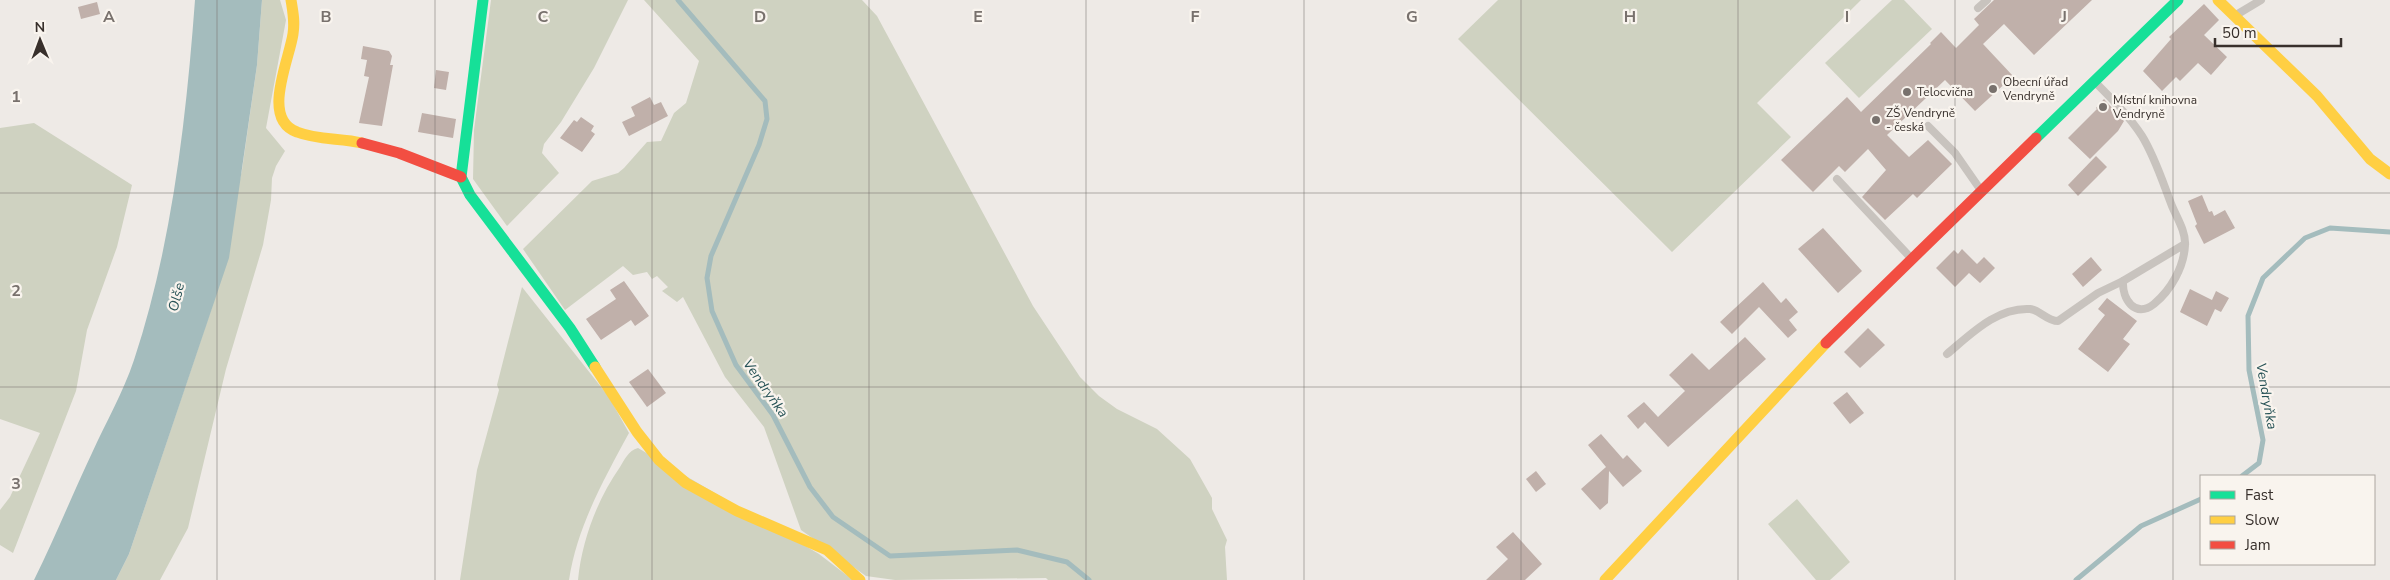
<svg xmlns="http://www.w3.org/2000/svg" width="2390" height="580" font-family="'Nunito Sans',sans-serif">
	<rect width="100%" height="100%" fill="#eeeae6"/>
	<g fill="#cfd2c1">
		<polygon points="262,0 280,0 286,20 266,128 285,151 276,166 272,178 271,200 263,245 226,369 188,528 160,580 116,580 129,554 212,307 242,170 257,65"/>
		<polygon points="491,0 628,0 594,68 561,122 544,144 542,153 559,173 507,226 473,179 474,130"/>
		<polygon points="644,0 862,0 877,16 1033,306 1080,377 1099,396 1117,409 1157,429 1190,459 1212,498 1212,509 1227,540 1225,547 1227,580 1048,580 1046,578 895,580 866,576 801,530 764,427 725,377 683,297 677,302 662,291 668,287 657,276 652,279 647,272 633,275 623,266 565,310 523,249 592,181 618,173 624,168 647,142 661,141 674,113 686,103 699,61"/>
		<polygon points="1498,0 1861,0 1757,103 1791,137 1672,252 1458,39"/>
		<polygon points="1892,0 1904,0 1932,29 1859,98 1825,63"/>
		<polygon points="34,123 132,185 117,247 87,330 76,391 13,553 0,545 0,510 10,497 40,433 0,419 0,128"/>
		<path d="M522 287 609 397 629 433C604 479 577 527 569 580H460L477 470 499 390 497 385Z"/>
		<path d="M638 448 819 554 853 580H578C582 540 597 500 620 467 625 459 628 451 638 448Z"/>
		<polygon points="1797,499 1850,562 1830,580 1816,580 1768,524"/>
	</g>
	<path fill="#a4bcbd" d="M195 0H262L257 65 229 258 129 554 116 580H34C55 538 72 495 92 453 106 422 123 393 134 360 172 245 186 121 195 0Z"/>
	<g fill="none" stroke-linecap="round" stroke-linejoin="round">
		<g stroke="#a4bcbd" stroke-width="5">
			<polyline points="678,0 765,101 767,119 759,145 711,256 707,278 712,311 736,365 773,415 810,487 833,517 890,556 1017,550 1067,562 1089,580"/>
			<polyline points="2242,476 2259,463 2263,440 2249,370 2248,316 2263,278 2305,238 2330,228 2390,232"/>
			<polyline points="2076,580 2141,526 2201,499"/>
		</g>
	</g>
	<g fill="#c0b0aa">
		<polygon points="1994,0 2092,0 2034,55 2004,24 1983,44 2013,76 1998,90 1975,111 1945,80 1887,135 1909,157 1928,140 1952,164 1917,198 1913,194 1885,220 1862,197 1886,170 1868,149 1845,172 1839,166 1813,192 1781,160 1847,97 1861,112 1931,44 1930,43 1941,32 1956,48 1979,25 1974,19"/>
		<polygon points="97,2 100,14 81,19 78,7"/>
		<polygon points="2204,4 2219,20 2204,35 2227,57 2211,75 2198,63 2180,81 2176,77 2162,91 2143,71 2171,39 2169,37"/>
		<polygon points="363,46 389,51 392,56 390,65 393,65 382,126 359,123 369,77 364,76 367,60 361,59"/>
		<polygon points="436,70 449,72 446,90 434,88"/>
		<polygon points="650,97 654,105 661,102 668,116 629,136 622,122 635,116 631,107"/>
		<polygon points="2104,99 2124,121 2118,131 2090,159 2068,138 2097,109 2096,108"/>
		<polygon points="422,113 456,119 453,138 418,132"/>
		<polygon points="581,117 594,126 591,131 595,134 582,152 560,138 574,120 577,122"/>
		<polygon points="2096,156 2107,167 2078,196 2068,185"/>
		<polygon points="2202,195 2209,212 2212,211 2214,216 2225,210 2235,228 2204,244 2195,226 2197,224 2188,201"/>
		<polygon points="1823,228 1862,271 1838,293 1798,249"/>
		<polygon points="1962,249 1977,264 1984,257 1995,268 1980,283 1969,273 1955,287 1936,268 1954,250 1958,254"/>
		<polygon points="2091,257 2102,270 2083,287 2072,274"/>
		<polygon points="624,281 649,316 635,326 631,320 601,340 586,319 616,299 610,290"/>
		<polygon points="1763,282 1781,303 1786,298 1798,312 1789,320 1797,330 1788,338 1759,307 1732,334 1720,322"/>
		<polygon points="2190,289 2212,300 2216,291 2229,298 2221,312 2215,309 2207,326 2180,312"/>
		<polygon points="2107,298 2137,321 2123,339 2130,344 2108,372 2078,349 2105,315 2098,309"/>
		<polygon points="1868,328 1885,345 1860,368 1844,352"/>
		<polygon points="1745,337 1766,359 1668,447 1645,422 1638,429 1627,416 1644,402 1658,417 1685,391 1669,375 1692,353 1709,370"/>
		<polygon points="648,369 666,393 647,407 629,382"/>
		<polygon points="1847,392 1864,413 1850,424 1833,403"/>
		<polygon points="1601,434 1623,459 1627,455 1642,471 1623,487 1609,471 1608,503 1600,510 1581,489 1606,467 1588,445"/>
		<polygon points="1536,471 1546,484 1536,492 1526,479"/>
		<polygon points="1513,532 1542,564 1525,580 1486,580 1508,559 1496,547"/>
	</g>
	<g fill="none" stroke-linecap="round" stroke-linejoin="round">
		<g stroke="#c8c3be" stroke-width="8">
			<polyline points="1978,8 1987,0"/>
			<polyline points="2236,15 2261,0"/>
			<path d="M2095 82C2112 99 2129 116 2142 136 2155 157 2163 183 2172 206 2177 218 2186 232 2185 245 2184 267 2171 290 2154 304 2135 319 2122 299 2123 281L2185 244"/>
			<polyline points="1928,126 1955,153 1980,189"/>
			<polyline points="1837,179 1910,257"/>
			<path d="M1947 354C1971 334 1997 307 2030 309 2040 310 2047 321 2058 321L2098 293 2123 281"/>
		</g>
		<g stroke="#16e098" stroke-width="11">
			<polyline points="483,0 461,177 470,195 570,328 595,367"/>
			<polyline points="2036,138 2178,0"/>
		</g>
		<g stroke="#ffcf43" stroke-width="11">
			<path d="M291 0C293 12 295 22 293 34 289 61 261 119 297 132 317 140 341 138 362 143"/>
			<polyline points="2218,0 2317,96 2370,159 2390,174"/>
			<polyline points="595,367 637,432 659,460 686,483 737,511 827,550 860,580"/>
			<polyline points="1605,580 1826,343"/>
		</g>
		<g stroke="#f24e42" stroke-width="11">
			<polyline points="362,143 399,153 461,177"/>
			<polyline points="1826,343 2036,138"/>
		</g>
	</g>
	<path fill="none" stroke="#78716d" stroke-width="1" stroke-opacity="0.55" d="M217 0V580M435 0V580M652 0V580M869 0V580M1086 0V580M1304 0V580M1521 0V580M1738 0V580M1955 0V580M2173 0V580M0 193H2390M0 387H2390"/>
	<g fill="#78716d" stroke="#f9f4ee" stroke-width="2">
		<circle cx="1993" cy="89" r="5"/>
		<circle cx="1907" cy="92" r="5"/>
		<circle cx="2103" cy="107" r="5"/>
		<circle cx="1876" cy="120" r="5"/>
	</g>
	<g text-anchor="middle" stroke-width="4.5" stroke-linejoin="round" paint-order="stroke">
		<g font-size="12" fill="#38302c" stroke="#f9f4ee" text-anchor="start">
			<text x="2003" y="86">Obecní úřad<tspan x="2003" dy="14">Vendryně</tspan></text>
			<text x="1917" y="96">Telocvična</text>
			<text x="2113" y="104">Místní knihovna<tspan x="2113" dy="14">Vendryně</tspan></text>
			<text x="1886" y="117">ZŠ Vendryně<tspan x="1886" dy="14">- česká</tspan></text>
		</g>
		<g font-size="14" font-style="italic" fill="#265256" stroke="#f9f4ee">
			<text transform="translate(176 297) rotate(-76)" y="5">Olše</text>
			<text transform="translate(766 388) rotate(55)" y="5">Vendryňka</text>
			<text transform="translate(2267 396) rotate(80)" y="5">Vendryňka</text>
		</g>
	</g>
	<g font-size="16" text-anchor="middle" font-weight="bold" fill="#78716d" stroke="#f9f4ee" stroke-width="4.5" stroke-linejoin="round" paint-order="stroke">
		<text x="109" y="22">A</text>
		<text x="326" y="22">B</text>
		<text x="543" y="22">C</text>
		<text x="760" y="22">D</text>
		<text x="978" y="22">E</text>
		<text x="1195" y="22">F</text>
		<text x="1412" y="22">G</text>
		<text x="1630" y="22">H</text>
		<text x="1847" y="22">I</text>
		<text x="2064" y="22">J</text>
		<text x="16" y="102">1</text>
		<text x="16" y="296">2</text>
		<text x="16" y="489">3</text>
	</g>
	<rect x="2200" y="475" width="175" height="90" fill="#f9f4ee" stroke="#aca6a0"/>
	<rect x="2210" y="491" width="25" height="8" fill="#16e098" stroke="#aca6a0"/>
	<text x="2245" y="500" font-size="15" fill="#38302c">Fast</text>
	<rect x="2210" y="516" width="25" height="8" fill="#ffcf43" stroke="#aca6a0"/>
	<text x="2245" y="525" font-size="15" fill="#38302c">Slow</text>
	<rect x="2210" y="541" width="25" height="8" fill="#f24e42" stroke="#aca6a0"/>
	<text x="2245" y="550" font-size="15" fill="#38302c">Jam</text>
	<g transform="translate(40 40) rotate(359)" stroke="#f9f4ee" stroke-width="4" paint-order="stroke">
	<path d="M0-4L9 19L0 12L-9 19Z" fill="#38302c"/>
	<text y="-8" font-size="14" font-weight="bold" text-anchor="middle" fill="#38302c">N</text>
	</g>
	<path d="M2215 38v8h126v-8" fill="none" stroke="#38302c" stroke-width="2.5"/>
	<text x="2222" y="38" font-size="15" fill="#38302c" stroke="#f9f4ee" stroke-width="4" paint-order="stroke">50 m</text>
</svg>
